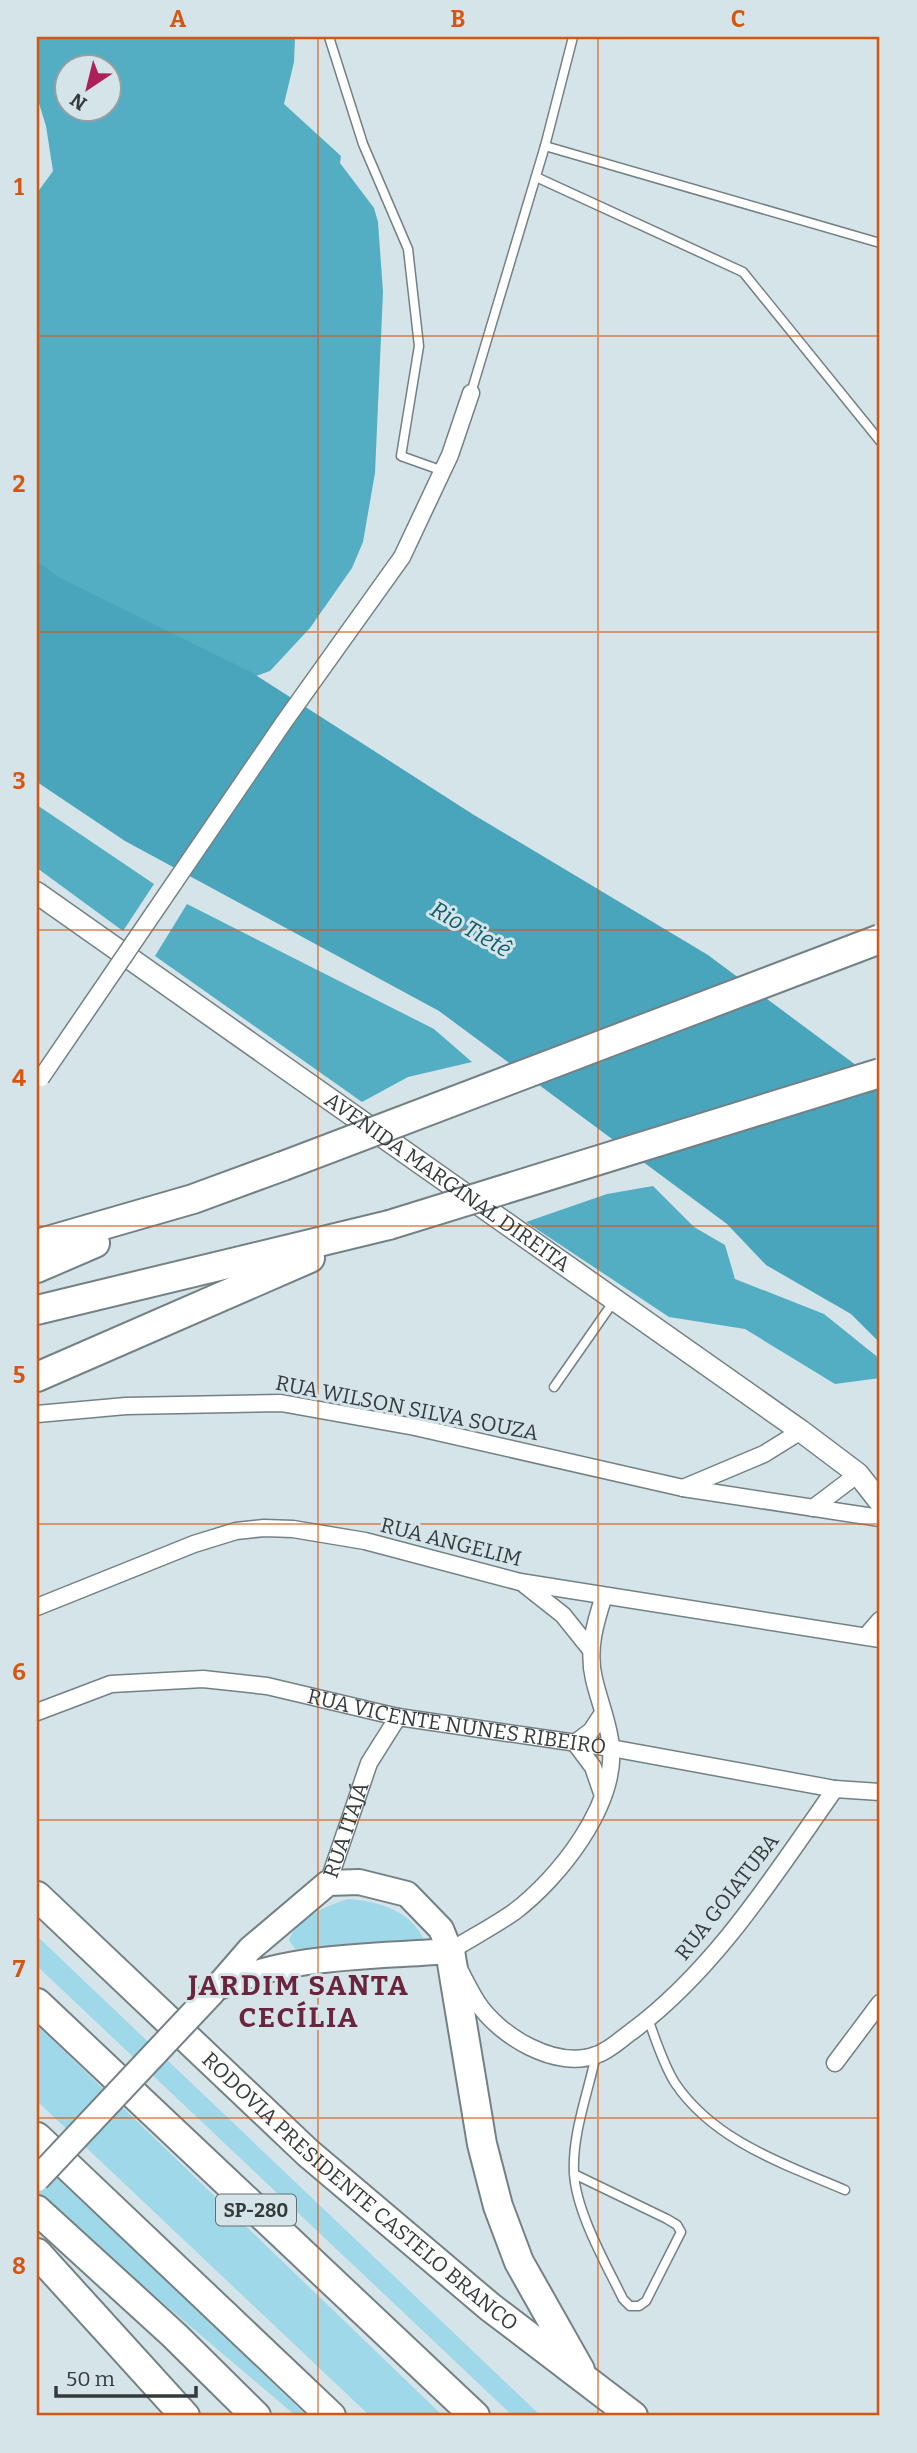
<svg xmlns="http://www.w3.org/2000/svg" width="917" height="2453" font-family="Bitter,serif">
	<rect width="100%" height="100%" fill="#d5e4e8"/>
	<g fill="#9fd8e8">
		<path d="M348 1899C379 1901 411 1911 424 1940L295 1949 289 1940C298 1917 326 1906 348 1899Z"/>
		<polygon points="37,1936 541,2416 513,2416 37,1966"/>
		<polygon points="37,2025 443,2416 370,2416 37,2101"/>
		<polygon points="37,2157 307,2416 296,2416 37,2196"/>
	</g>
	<g fill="#53aec4" fill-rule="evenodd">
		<path d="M37 37H295L294 62 284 104 341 156 340 163 374 208 378 222 383 292 375 473 363 542 352 568 310 628 270 671 253 677 37 575V193L53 171 46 126 37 97ZM66 66H108V108H66Z"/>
		<polygon points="37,805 154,884 123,931 37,868"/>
		<polygon points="187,904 434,1029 472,1062 408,1077 362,1102 155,956"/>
		<polygon points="653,1186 694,1227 725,1245 735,1279 824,1314 880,1359 880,1378 835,1384 745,1329 669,1317 526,1222 607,1194"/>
	</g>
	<polygon fill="#49a5bb" points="37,561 60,578 251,672 474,815 708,955 880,1083 880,1343 851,1314 766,1265 727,1224 439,1011 125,841 37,782"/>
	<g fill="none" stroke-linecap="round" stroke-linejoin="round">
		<g stroke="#738185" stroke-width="11">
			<g id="service">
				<polyline points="329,37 363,144 408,249 419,346 401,456 443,471"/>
				<polyline points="545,146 880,243"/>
				<polyline points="536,177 743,272 880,441"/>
				<polyline points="471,393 545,146 573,37"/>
				<polyline points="554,1387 614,1301"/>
				<path d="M648 2019C656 2040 663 2064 675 2083 714 2141 784 2164 845 2190"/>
				<path d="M574 2174 667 2219 677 2225 681 2232 646 2301 639 2306H630L623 2299C606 2264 576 2212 574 2173 572 2134 588 2093 596 2055"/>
			</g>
		</g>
		<g stroke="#738185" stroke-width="19">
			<g id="minor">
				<polyline points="402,557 450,455 471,393"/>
				<polyline points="37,1414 126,1406 281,1403 415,1427 683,1488 880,1518"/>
				<polyline points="683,1488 764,1454 801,1431"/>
				<polyline points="813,1508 858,1474"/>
				<polyline points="525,1585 563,1615 591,1650"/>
				<path d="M604 1596C595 1623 587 1650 594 1679 599 1701 609 1724 611 1747 616 1806 559 1878 514 1912 494 1926 471 1938 450 1951 459 1968 467 1986 477 2002 499 2036 556 2070 596 2055 609 2051 621 2039 631 2032 716 1969 775 1874 835 1789"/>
				<polyline points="37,1607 194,1544 236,1531 264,1528 293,1529 365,1541 520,1582 880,1639"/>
				<polyline points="867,1635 880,1620"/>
				<path id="s1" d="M37 1712 111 1684 203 1679 267 1686 398 1717 611 1748 835 1789 880 1792"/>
				<polyline points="602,1793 593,1767 575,1743 591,1731 603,1713"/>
				<path id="s2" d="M328 1883 369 1763 398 1717"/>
				<polyline points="835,2063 880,2003"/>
			</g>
		</g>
		<g stroke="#738185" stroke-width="24">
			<g id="secondary">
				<path id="s3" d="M37 893 801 1431 858 1474 880 1502"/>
			</g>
		</g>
		<g stroke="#738185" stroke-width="28">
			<path id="primary" d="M211 1994 250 1949 328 1883 359 1882 407 1894 441 1929 450 1951C374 1957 289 1954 219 1987"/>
		</g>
		<g stroke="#738185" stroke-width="32">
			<g id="motorway">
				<polyline points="37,1244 193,1199 283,1166"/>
				<polyline points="37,1268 95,1243"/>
				<polyline points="37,1310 389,1225"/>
				<polyline points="37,1377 310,1258"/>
				<path id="s4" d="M37 1896 308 2153 490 2307 633 2416"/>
				<polyline points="450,1951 482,2144 498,2206 519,2262 580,2370"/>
				<polyline points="37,2003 475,2416"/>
				<polyline points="37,2137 331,2416"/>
				<polyline points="37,2210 175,2336 256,2416"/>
				<polyline points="37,2253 185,2416"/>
			</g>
		</g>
		<use href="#service" stroke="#fff" stroke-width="8"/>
		<use href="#minor" stroke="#fff" stroke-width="16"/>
		<use href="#secondary" stroke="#fff" stroke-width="21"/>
		<use href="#primary" stroke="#fff" stroke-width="24"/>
		<use href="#motorway" stroke="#fff" stroke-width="28"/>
		<g stroke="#738185" stroke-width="19" stroke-linecap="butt">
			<polyline id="minor-bridge" points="41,1078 284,722 402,557"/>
		</g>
		<g stroke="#738185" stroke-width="28" stroke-linecap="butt">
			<polyline id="primary-bridge" points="37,2179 211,1994"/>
		</g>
		<g stroke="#738185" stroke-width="32" stroke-linecap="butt">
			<g id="motorway-bridge">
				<polyline points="283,1166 880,939"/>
				<polyline points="389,1225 880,1073"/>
			</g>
		</g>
		<use href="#minor-bridge" stroke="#fff" stroke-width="16"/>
		<use href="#primary-bridge" stroke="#fff" stroke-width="24"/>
		<use href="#motorway-bridge" stroke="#fff" stroke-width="28"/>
	</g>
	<path fill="none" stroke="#d65611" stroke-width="2" stroke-opacity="0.55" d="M318 37V2416M598 37V2416M37 336H880M37 632H880M37 930H880M37 1226H880M37 1524H880M37 1820H880M37 2118H880"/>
	<g text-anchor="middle" stroke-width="6" stroke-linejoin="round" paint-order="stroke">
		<rect fill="#d5e4e8" stroke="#656e70" stroke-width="2" x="216" y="2194.5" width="80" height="31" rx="5"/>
		<g font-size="19" font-weight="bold" fill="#353b3c">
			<text x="256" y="2217">SP-280</text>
		</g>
		<g font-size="21" fill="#353b3c" stroke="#d5e4e8">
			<text dy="7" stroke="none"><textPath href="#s3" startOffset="502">AVENIDA MARGINAL DIREITA</textPath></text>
			<text transform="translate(407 1408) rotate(11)" y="7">RUA WILSON SILVA SOUZA</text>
			<text transform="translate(451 1542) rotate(14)" y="7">RUA ANGELIM</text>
			<text dy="7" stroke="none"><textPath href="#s1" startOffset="429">RUA VICENTE NUNES RIBEIRO</textPath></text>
			<text dy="7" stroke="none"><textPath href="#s2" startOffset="56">RUA ITAJÁ</textPath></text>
			<text transform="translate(727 1897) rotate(-52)" y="7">RUA GOIATUBA</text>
			<text dy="7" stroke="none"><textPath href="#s4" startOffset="438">RODOVIA PRESIDENTE CASTELO BRANCO</textPath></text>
		</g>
		<g font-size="23" font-style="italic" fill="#105d6d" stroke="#d5e4e8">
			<text transform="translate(471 929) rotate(30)" y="8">Rio Tietê</text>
		</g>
		<g font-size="28" font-weight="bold" letter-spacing="2" fill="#69253b" stroke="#d5e4e8">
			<text x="299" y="1995">JARDIM SANTA<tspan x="299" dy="32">CECÍLIA</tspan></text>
		</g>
	</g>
	<rect width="917" height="2453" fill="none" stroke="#d5e4e8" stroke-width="77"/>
	<g transform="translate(88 88) rotate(215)"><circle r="33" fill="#d5e4e8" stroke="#95a0a3" stroke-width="2"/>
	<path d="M0-5L12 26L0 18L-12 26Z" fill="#ae2059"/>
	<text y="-10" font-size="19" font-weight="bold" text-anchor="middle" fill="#353b3c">N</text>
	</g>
	<path d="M56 2386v10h140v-10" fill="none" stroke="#353b3c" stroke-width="3.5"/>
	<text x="66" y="2386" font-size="21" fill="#353b3c" stroke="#d5e4e8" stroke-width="5" paint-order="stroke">50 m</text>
	<rect x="38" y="38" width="840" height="2376" fill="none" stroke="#d65611" stroke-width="2.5"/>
	<g font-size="23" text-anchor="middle" font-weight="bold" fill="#d65611">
		<text x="178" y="27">A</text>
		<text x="458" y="27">B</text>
		<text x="738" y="27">C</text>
		<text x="19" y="195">1</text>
		<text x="19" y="492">2</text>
		<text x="19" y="789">3</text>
		<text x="19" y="1086">4</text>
		<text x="19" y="1383">5</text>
		<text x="19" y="1680">6</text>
		<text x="19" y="1977">7</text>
		<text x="19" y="2274">8</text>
	</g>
</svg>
